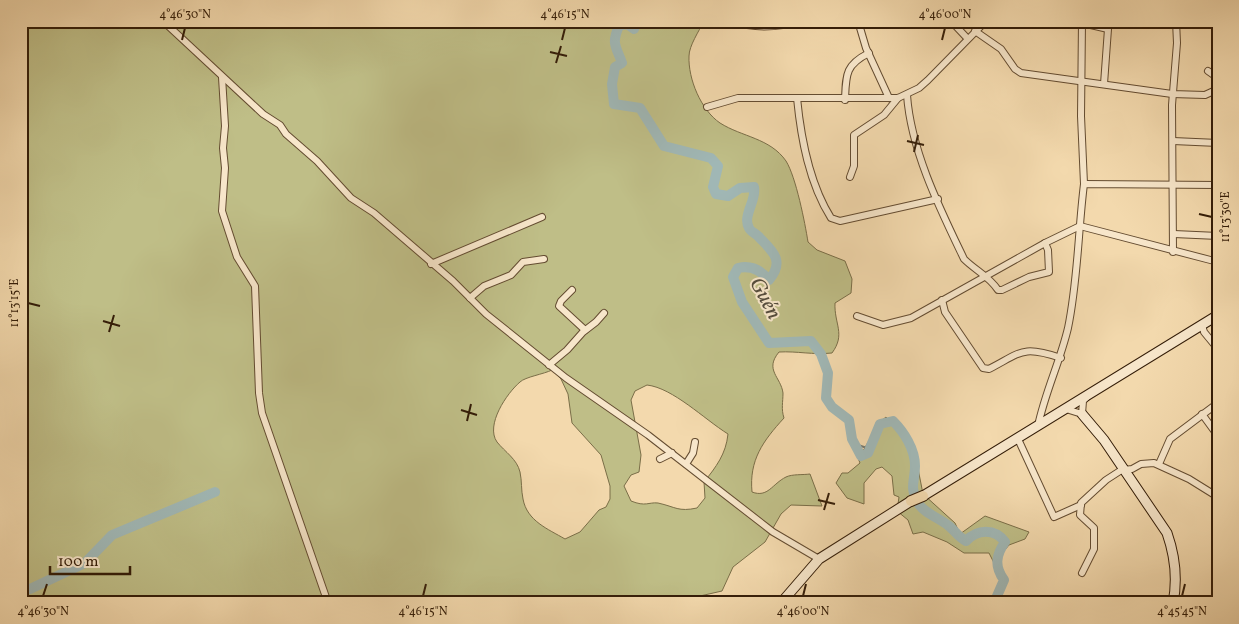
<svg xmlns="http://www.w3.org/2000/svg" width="1239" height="624" font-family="Vollkorn,serif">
	<rect width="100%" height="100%" fill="#f3d9ad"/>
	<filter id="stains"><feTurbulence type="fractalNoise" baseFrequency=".004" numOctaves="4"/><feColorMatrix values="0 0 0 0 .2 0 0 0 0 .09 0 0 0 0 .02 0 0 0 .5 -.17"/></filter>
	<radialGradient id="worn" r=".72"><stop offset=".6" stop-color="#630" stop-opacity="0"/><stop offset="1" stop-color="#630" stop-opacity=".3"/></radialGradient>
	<g fill="#bfbe87" stroke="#7a6e48" fill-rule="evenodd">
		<path d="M21 21H704C699 31 689 46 689 56 688 79 701 110 720 123 742 137 770 138 786 161 796 177 805 223 808 242L817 250 845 261 852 279 851 293 835 303C834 324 846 334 832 353 813 355 797 351 779 352 764 370 781 377 783 393 783 402 781 409 784 418 763 441 749 460 752 492 768 498 772 484 786 477 792 474 803 475 810 474L822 506 791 505 781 514 765 542 733 567 722 591 700 596 693 603H21ZM552 370 561 379 568 394 572 423 601 455 610 486V499L606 507 599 510 580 532 565 539C548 529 527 521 523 499 521 490 522 481 520 472 517 459 505 452 497 442 485 425 507 393 520 382 525 377 544 374 552 370ZM647 385C673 388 704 419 728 434 726 454 716 467 704 482L705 498 697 508C678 512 676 507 658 503 648 502 646 507 631 501L624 486 631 475 639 472 641 455 631 400 635 391Z"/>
		<path d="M886 417 914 448 923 494 955 523 960 534 985 516 1029 532 1025 539 1009 545 994 563 989 553H964L947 542 923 532 913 534 908 520 897 511 899 497 894 495 892 476 882 467 876 469 864 483V504L847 498 836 483 842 473H848L860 463 858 458C868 446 875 424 886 417Z"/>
	</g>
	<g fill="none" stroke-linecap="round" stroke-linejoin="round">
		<polyline stroke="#757970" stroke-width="2" points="855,444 867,448 868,453"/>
		<g stroke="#a0b7b5" stroke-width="10">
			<path d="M637 21 634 29 627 24 619 26C611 44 616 46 622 63L615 67 612 84 614 104 640 108 664 146 711 158 718 166 713 187 716 194 728 196 740 188 754 187C757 200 742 216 749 228 750 231 755 233 758 236 771 250 786 260 769 280 761 270 751 265 738 268L733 277 742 302 769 343 811 341 821 354 828 373 826 398 832 407 849 420 852 439 861 456 868 453 880 424 893 421C904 432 915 449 915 466 915 482 909 486 918 503 924 513 939 518 949 526 955 531 958 537 966 541 977 529 995 528 1005 542 996 555 994 566 1004 580L994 603"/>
			<polyline points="21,589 30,589 85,563 112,535 215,492"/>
		</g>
		<g stroke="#644c31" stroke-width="8">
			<g id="street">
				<polyline points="163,21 263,114 280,125 286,134 317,161 351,198 374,213 453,281 486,314 566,378 648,435 773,532 819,559"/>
				<path d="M732 21C754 29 780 27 802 21"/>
				<polyline points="858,21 866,48 889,98"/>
				<polyline points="951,21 967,38"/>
				<polyline points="1082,21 1081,116 1084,184"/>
				<polyline points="1082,23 1108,29 1104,84"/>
				<polyline points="975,31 1001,49 1015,69 1021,73 1172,94 1205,95 1218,89"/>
				<polyline points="1208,71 1218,78"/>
				<polyline points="222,77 225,126 223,148 225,168 222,211 237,257 255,286 259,393 262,413 328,603"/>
				<path d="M907 95C911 151 940 209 964 259 976 271 989 276 998 290H1002L1029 277 1049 272 1048 250 1045 243"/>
				<path d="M797 98C801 139 809 183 831 218L840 221 938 199"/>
				<path d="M845 100C846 75 845 65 869 53"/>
				<polyline points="707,107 738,98 898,98 919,88 928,80 986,21"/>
				<polyline points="1173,141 1218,143"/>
				<polyline points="850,177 854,166 854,135 884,115 898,98"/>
				<polyline points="1174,234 1218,236"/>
				<polyline points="1173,252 1172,105 1177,43 1176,21"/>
				<polyline points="431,264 542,217"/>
				<polyline points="572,290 561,301 559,306 585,330"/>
				<polyline points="470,298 484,286 511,275 523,262 544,259"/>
				<path d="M942 300 945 312 983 368 989 369C1022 352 1022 345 1061 358"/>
				<polyline points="857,316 883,325 911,318 1045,243 1080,226 1218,262"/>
				<polyline points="1202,325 1204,332 1218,349"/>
				<polyline points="549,365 567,350 583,332 596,322 604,313"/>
				<polyline points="1066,409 1082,414 1083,401 1087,397"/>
				<polyline points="1202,414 1218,436"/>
				<path d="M1038 426C1045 392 1060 362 1068 328 1078 280 1078 232 1084 184L1218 185"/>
				<polyline points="1018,439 1054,517 1081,505"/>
				<polyline points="660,459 672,453"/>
				<polyline points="686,464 693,453 695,442"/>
				<polyline points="1159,464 1170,439 1218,403"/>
				<polyline points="1124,470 1132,469 1141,464 1154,463 1189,479 1218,497"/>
				<polyline points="1082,573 1094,549 1094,528 1080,515 1081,503 1106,480 1123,469"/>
			</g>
		</g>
		<g stroke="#341d08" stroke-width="11">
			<g id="secondary">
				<path d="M1082 414 1104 440 1167 533C1175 556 1178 578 1173 603"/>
				<polyline points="923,496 1218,315"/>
				<polyline points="781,603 819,559 911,501"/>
			</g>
		</g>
		<g stroke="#341d08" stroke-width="12">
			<polyline id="primary" points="911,501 923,496"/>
		</g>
		<use href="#street" stroke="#f7e6ca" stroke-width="6"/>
		<use href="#secondary" stroke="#f7e6ca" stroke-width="9"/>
		<use href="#primary" stroke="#f3d9ad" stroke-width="10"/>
	</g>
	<path fill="none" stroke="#341d08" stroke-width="2" d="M182 40 185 28M562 40 565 28M942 40 945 28M550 52 567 56M556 63 561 46M907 141 924 145M914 152 918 135M1199 214 1212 217M28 303 40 306M103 321 120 326M109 332 114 315M461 410 477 415M467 421 471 404M818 500 835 504M824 510 829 493M43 596 47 584M423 596 426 584M803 596 806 584M1182 596 1185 584"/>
	<g text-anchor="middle" stroke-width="4" stroke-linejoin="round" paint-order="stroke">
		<g font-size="21" font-style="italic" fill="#544b3c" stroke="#f7e6ca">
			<text transform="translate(766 298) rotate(62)" y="7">Guén</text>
		</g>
	</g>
	<rect width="1239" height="624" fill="none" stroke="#f3d9ad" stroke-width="55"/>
	<path d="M50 566v8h80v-8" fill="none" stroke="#341d08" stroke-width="2.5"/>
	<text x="58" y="566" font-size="15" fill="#341d08" stroke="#f7e6ca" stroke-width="4" paint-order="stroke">100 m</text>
	<rect x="28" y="28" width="1184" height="568" fill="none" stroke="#341d08" stroke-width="2"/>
	<g font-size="12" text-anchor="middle" fill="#341d08">
		<text x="185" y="18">4°46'30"N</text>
		<text x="565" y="18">4°46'15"N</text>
		<text x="945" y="18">4°46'00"N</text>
		<text transform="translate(1225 217) rotate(-90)" y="4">11°13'30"E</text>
		<text transform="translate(14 303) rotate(-90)" y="4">11°13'15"E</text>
		<text x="43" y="615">4°46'30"N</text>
		<text x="423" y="615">4°46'15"N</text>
		<text x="803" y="615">4°46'00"N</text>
		<text x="1182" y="615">4°45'45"N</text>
	</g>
	<rect width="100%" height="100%" filter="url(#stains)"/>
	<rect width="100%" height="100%" fill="url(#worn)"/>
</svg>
